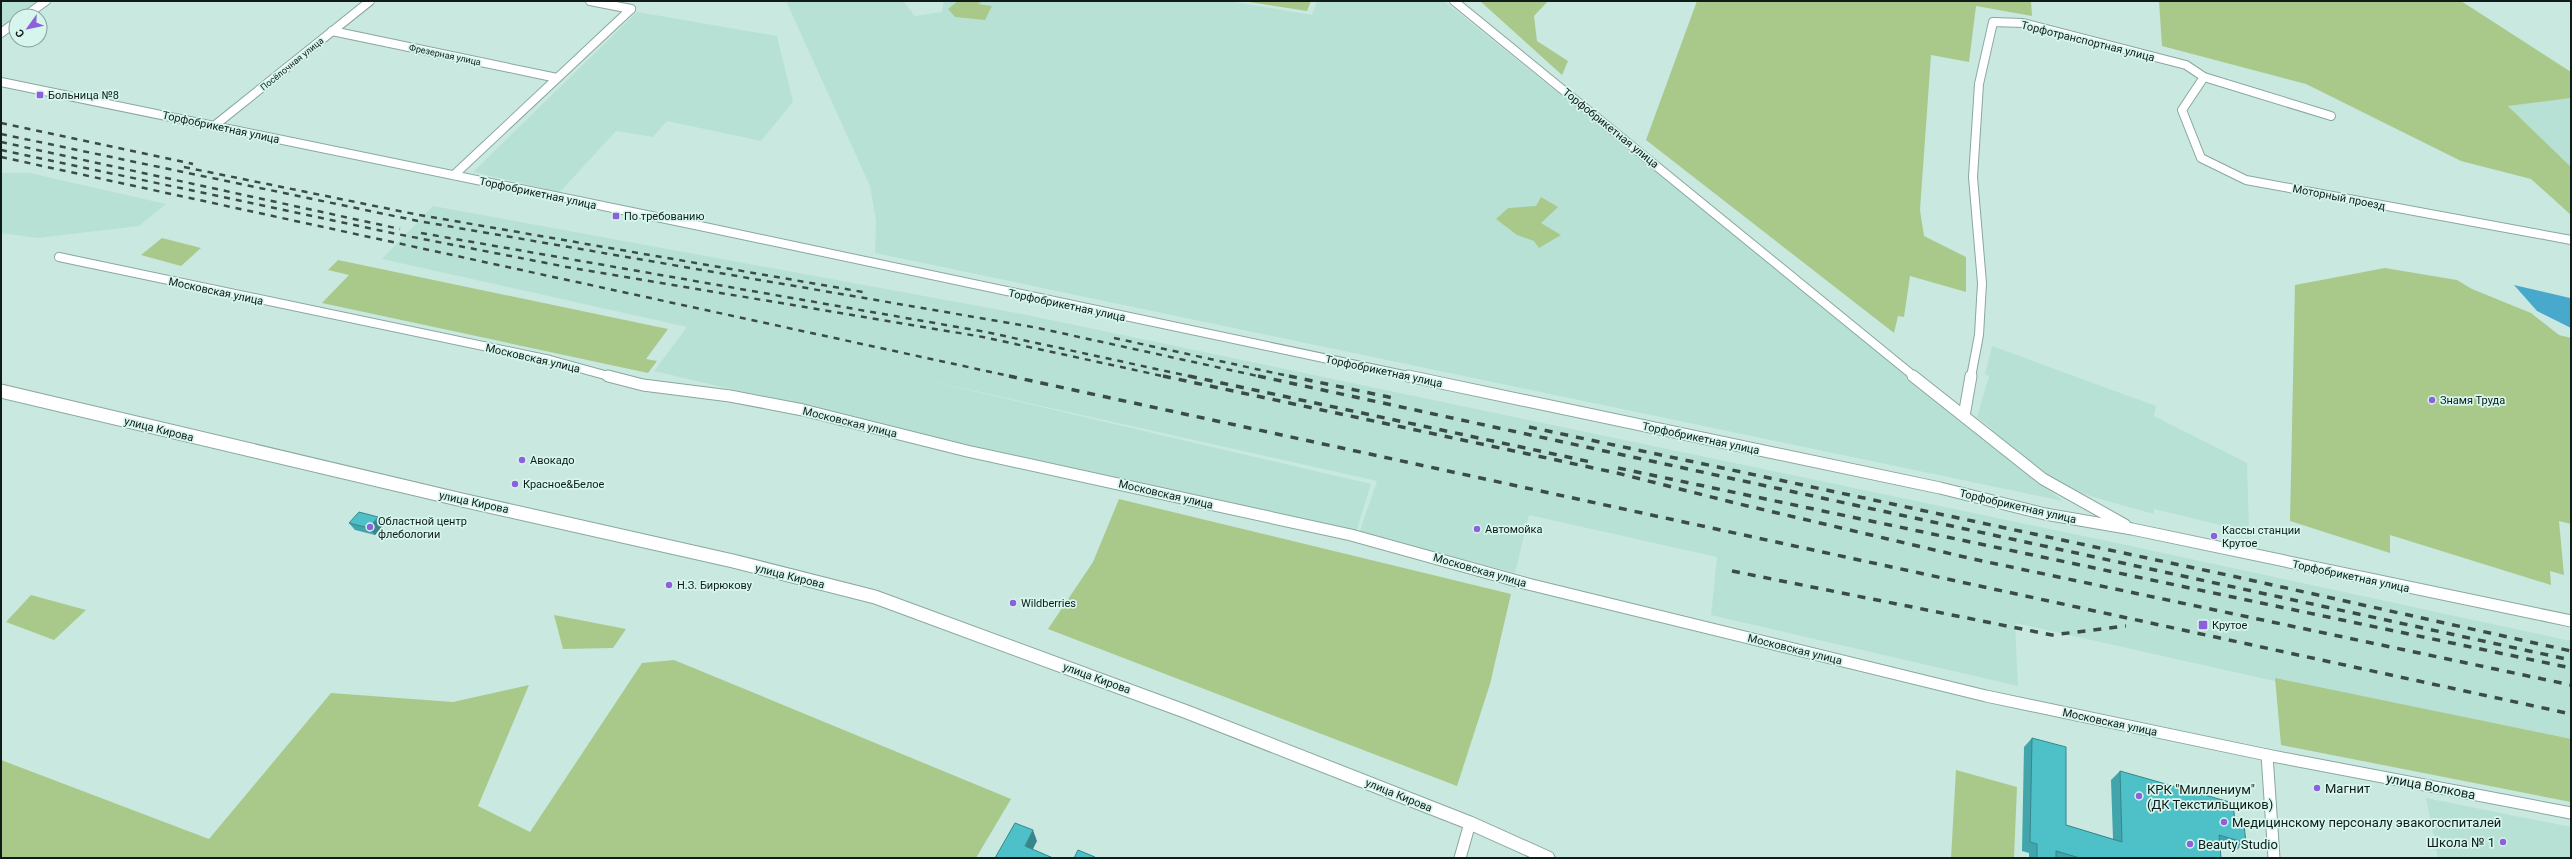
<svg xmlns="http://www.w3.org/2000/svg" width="2572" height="859" font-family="Roboto,sans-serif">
	<rect width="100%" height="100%" fill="#c9e8e0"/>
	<g fill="#b8e1d6">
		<polygon points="1,1 43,1 22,16 16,16 16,20 1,31"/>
		<polygon points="786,1 903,1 915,16 942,12 944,1 1229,1 1312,15 1317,1 1444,1 2063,501 875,253 876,221 870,186"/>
		<polygon points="637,12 777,36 793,102 761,141 667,121 653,137 616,131 560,192 473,172"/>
		<polygon points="2571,98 2571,167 2508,106"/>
		<polygon points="1,173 30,173 166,204 139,226 38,238 1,233"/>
		<polygon points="433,206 1022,314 2117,543 2571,641 2571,747 2015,623 2018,686 1711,615 1717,557 1529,515 1515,573 1359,533 1377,481 917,378 1371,484 1356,532 1068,468 654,371 687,327 382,259"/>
		<polygon points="1992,346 2156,406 2154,416 2247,463 2249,528 2241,530 2154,509 2154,514 2093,497 2057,483 1994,436 1991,428 1977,417 1989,376 1985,374"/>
		<polygon points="2426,798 2571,827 2571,858 2438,858"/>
	</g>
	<g fill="#a9c98b">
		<polygon points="958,1 983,1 978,4 992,6 985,20 955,17 948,9"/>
		<polygon points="1243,1 1311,1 1307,11"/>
		<polygon points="1480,1 1548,1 1534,16 1537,41 1568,61 1562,75"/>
		<polygon points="1697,1 2031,1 2032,16 1976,6 1969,62 1931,55 1920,210 1924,236 1966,257 1966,292 1910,276 1904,317 1898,316 1894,333 1646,140"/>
		<polygon points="2159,1 2461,1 2571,72 2571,98 2508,106 2571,167 2571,215 2531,179 2461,161 2306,84 2162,46"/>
		<polygon points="1541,197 1558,207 1541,223 1561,235 1539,248 1534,241 1517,235 1496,219 1508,208 1536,206"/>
		<polygon points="162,238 201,248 181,266 141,255"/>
		<polygon points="338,260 668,329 646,359 657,361 648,373 322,303 349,275 328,270"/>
		<polygon points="2385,268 2457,280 2472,289 2531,313 2559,335 2571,338 2571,524 2559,521 2564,575 2550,571 2551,585 2390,535 2390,553 2290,521 2295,285"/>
		<polygon points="1119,499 1511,594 1490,684 1457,786 1048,629 1093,562"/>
		<polygon points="31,595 86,610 54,640 6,622"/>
		<polygon points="554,615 626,629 613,648 563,649"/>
		<polygon points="674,660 1011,799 976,858 1,858 1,760 209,839 331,693 453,702 529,685 478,806 530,832 642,663"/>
		<polygon points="2275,678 2571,739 2571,802 2281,745"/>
		<polygon points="1956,770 2017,787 2014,858 1951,858"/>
	</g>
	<polygon fill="#49a9cc" points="2514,285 2570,298 2571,328 2537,311"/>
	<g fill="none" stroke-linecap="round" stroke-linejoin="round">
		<g stroke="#89a79f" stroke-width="10">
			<g id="minor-far1">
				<polyline points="590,1 631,9"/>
				<polyline points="1454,1 1915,377"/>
				<polyline points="25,16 46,1"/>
				<polyline points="332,31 557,78"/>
				<polyline points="1,33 16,22"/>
				<polyline points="2204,77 2182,110 2201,158 2246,180 2571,240"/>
				<polyline points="1,82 700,226 1413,377"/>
				<polyline points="214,126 370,1"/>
				<polyline points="454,175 631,9"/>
				<polyline points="59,257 550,360 612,377"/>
				<polyline points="1971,377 1979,335 1982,283 1973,177 1979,84 1993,22 2023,23 2186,65 2204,77 2331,116"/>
			</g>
		</g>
		<g stroke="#89a79f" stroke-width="13">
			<g id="minor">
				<polyline points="608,376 643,385 730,396 803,410 967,451 1351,535 1528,584 1986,696 2267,755 2571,813"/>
				<polyline points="1408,376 1940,488 2045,514 2132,529 2571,621"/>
				<polyline points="1913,376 2043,479 2125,525"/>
				<polyline points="1964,416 1971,376"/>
				<polyline points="2267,755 2274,858"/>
				<polyline points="1460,858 1470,823"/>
			</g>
		</g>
		<g stroke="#89a79f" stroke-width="15">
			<polyline id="tertiary" points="1,391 462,500 733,561 875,597 1187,712 1470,823 1548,858"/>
		</g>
		<use href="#minor-far1" stroke="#fff" stroke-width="8"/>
		<use href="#minor" stroke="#fff" stroke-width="11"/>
		<use href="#tertiary" stroke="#fff" stroke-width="13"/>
		<g stroke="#3b4c48" stroke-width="2.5" stroke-dasharray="6 6" stroke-linecap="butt">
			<polyline points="1,123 193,164"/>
			<polyline points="1,134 418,221 1038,328 1262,377"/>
			<polyline points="1,142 400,229"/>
			<polyline points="1,150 397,234 572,268 983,337 1167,377"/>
			<polyline points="1,157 1014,377"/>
			<polyline points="184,167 414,214 863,292"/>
			<polyline points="421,233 986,332 1193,377"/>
			<polyline points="1114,338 1293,377"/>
		</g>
		<g stroke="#3b4c48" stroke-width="3.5" stroke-dasharray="8 8" stroke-linecap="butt">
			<polyline points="1009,376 2571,714"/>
			<polyline points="1163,376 1617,473 1735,503 1973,559 2571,685"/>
			<polyline points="1189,376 1591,462"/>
			<polyline points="1258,376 2571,660"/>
			<polyline points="1289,376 1398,399"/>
			<polyline points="1529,427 2232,576 2571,651"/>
			<polyline points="1618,468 2571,668"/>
			<polyline points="1732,571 2052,635 2126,626"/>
		</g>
	</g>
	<g fill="#43a5ac">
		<polygon points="349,523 384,524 375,535 355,530"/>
		<polygon points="2032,738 2066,825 2113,839 2111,780 2120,771 2235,822 2246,843 2235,851 2220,846 2221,858 2029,858 2029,853 2022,851 2024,747"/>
	</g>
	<g fill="#37868c">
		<polygon points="378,517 384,524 375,535 369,528"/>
		<polygon points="1033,830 1037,841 1029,857 1025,846"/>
	</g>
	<g fill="#4ec0c8" stroke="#37868c">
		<polygon points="359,512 378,517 369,528 349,523"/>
		<polygon points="2032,738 2066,747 2066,825 2122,842 2120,771 2233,803 2235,822 2244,825 2246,843 2219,835 2221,858 2080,858 2056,851 2056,858 2037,858 2037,844 2030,842"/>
		<polygon points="1015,823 1033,830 1025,846 1053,858 995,858"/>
		<polygon points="1078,850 1095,857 1095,858 1074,858"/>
	</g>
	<g fill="#8c61db" stroke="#d6f6ed" stroke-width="1.5">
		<rect x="36" y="91" width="8" height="8" rx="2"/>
		<rect x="612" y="212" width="8" height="8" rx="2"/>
		<circle cx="2432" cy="400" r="4"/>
		<circle cx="522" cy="460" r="4"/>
		<circle cx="515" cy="484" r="4"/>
		<circle cx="370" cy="527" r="4"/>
		<circle cx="1477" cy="529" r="4"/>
		<circle cx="2214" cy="536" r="4"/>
		<circle cx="669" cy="585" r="4"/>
		<circle cx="1013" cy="603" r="4"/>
		<rect x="2198" y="620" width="10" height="10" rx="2"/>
		<circle cx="2317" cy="788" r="4"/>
		<circle cx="2139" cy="796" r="4"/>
		<circle cx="2224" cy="822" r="4"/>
		<circle cx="2503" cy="842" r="4"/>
		<circle cx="2190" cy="844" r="4"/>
	</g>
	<g text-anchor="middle" stroke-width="3.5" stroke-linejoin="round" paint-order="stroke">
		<g font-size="9" fill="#101c19" stroke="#d6f6ed">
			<text transform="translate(445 55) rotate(12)" y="3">Фрезерная улица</text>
			<text transform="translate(292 64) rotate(-39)" y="3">Посёлочная улица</text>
		</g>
		<g font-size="11" fill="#101c19" stroke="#d6f6ed">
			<text transform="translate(2088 41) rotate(14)" y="4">Торфотранспортная улица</text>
			<text transform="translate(221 127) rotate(12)" y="4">Торфобрикетная улица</text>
			<text transform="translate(1611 128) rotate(39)" y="4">Торфобрикетная улица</text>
			<text transform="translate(538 193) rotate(12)" y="4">Торфобрикетная улица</text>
			<text transform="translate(2339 197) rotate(11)" y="4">Моторный проезд</text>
			<text transform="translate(216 291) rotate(12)" y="4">Московская улица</text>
			<text transform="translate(1067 305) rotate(12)" y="4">Торфобрикетная улица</text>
			<text transform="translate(533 358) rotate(13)" y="4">Московская улица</text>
			<text transform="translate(1384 371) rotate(12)" y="4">Торфобрикетная улица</text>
			<text transform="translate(850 422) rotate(14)" y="4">Московская улица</text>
			<text transform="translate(159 429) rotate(14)" y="4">улица Кирова</text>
			<text transform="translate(1701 438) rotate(12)" y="4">Торфобрикетная улица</text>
			<text transform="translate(1166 494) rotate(13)" y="4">Московская улица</text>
			<text transform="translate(474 502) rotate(12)" y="4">улица Кирова</text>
			<text transform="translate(2018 506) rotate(13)" y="4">Торфобрикетная улица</text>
			<text transform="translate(1480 570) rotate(16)" y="4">Московская улица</text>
			<text transform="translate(790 576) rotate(14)" y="4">улица Кирова</text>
			<text transform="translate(2351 576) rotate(12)" y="4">Торфобрикетная улица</text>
			<text transform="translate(1795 649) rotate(14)" y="4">Московская улица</text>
			<text transform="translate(1097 678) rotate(20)" y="4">улица Кирова</text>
			<text transform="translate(2110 722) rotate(12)" y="4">Московская улица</text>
			<text transform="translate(1399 795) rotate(22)" y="4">улица Кирова</text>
		</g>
		<g font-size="11" fill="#101c19" stroke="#d6f6ed" text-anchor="start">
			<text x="48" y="99">Больница №8</text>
			<text x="624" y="220">По требованию</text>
			<text x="2440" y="404">Знамя Труда</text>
			<text x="530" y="464">Авокадо</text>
			<text x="523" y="488">Красное&amp;Белое</text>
			<text x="378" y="525">Областной центр<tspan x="378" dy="13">флебологии</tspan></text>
			<text x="1485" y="533">Автомойка</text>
			<text x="2222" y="534">Кассы станции<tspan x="2222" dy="13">Крутое</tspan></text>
			<text x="677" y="589">Н.З. Бирюкову</text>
			<text x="1021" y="607">Wildberries</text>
			<text x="2212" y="629">Крутое</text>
		</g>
		<g font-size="13" fill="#101c19" stroke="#d6f6ed">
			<text transform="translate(2431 786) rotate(11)" y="5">улица Волкова</text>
		</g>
		<g font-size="13" fill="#101c19" stroke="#d6f6ed" text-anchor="start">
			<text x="2325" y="793">Магнит</text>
			<text x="2147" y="794">КРК "Миллениум"<tspan x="2147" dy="15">(ДК Текстильщиков)</tspan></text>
			<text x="2232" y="827">Медицинскому персоналу эвакогоспиталей</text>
			<text x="2495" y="847" text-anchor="end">Школа № 1</text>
			<text x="2198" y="849">Beauty Studio</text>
		</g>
	</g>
	<rect width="2572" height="859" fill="none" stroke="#101c19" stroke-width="4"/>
	<g transform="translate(28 28) rotate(237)"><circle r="19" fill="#d6f6ed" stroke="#879f98"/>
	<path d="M0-3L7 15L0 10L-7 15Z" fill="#8c61db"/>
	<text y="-6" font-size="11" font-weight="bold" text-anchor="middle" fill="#101c19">С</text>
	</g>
</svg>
